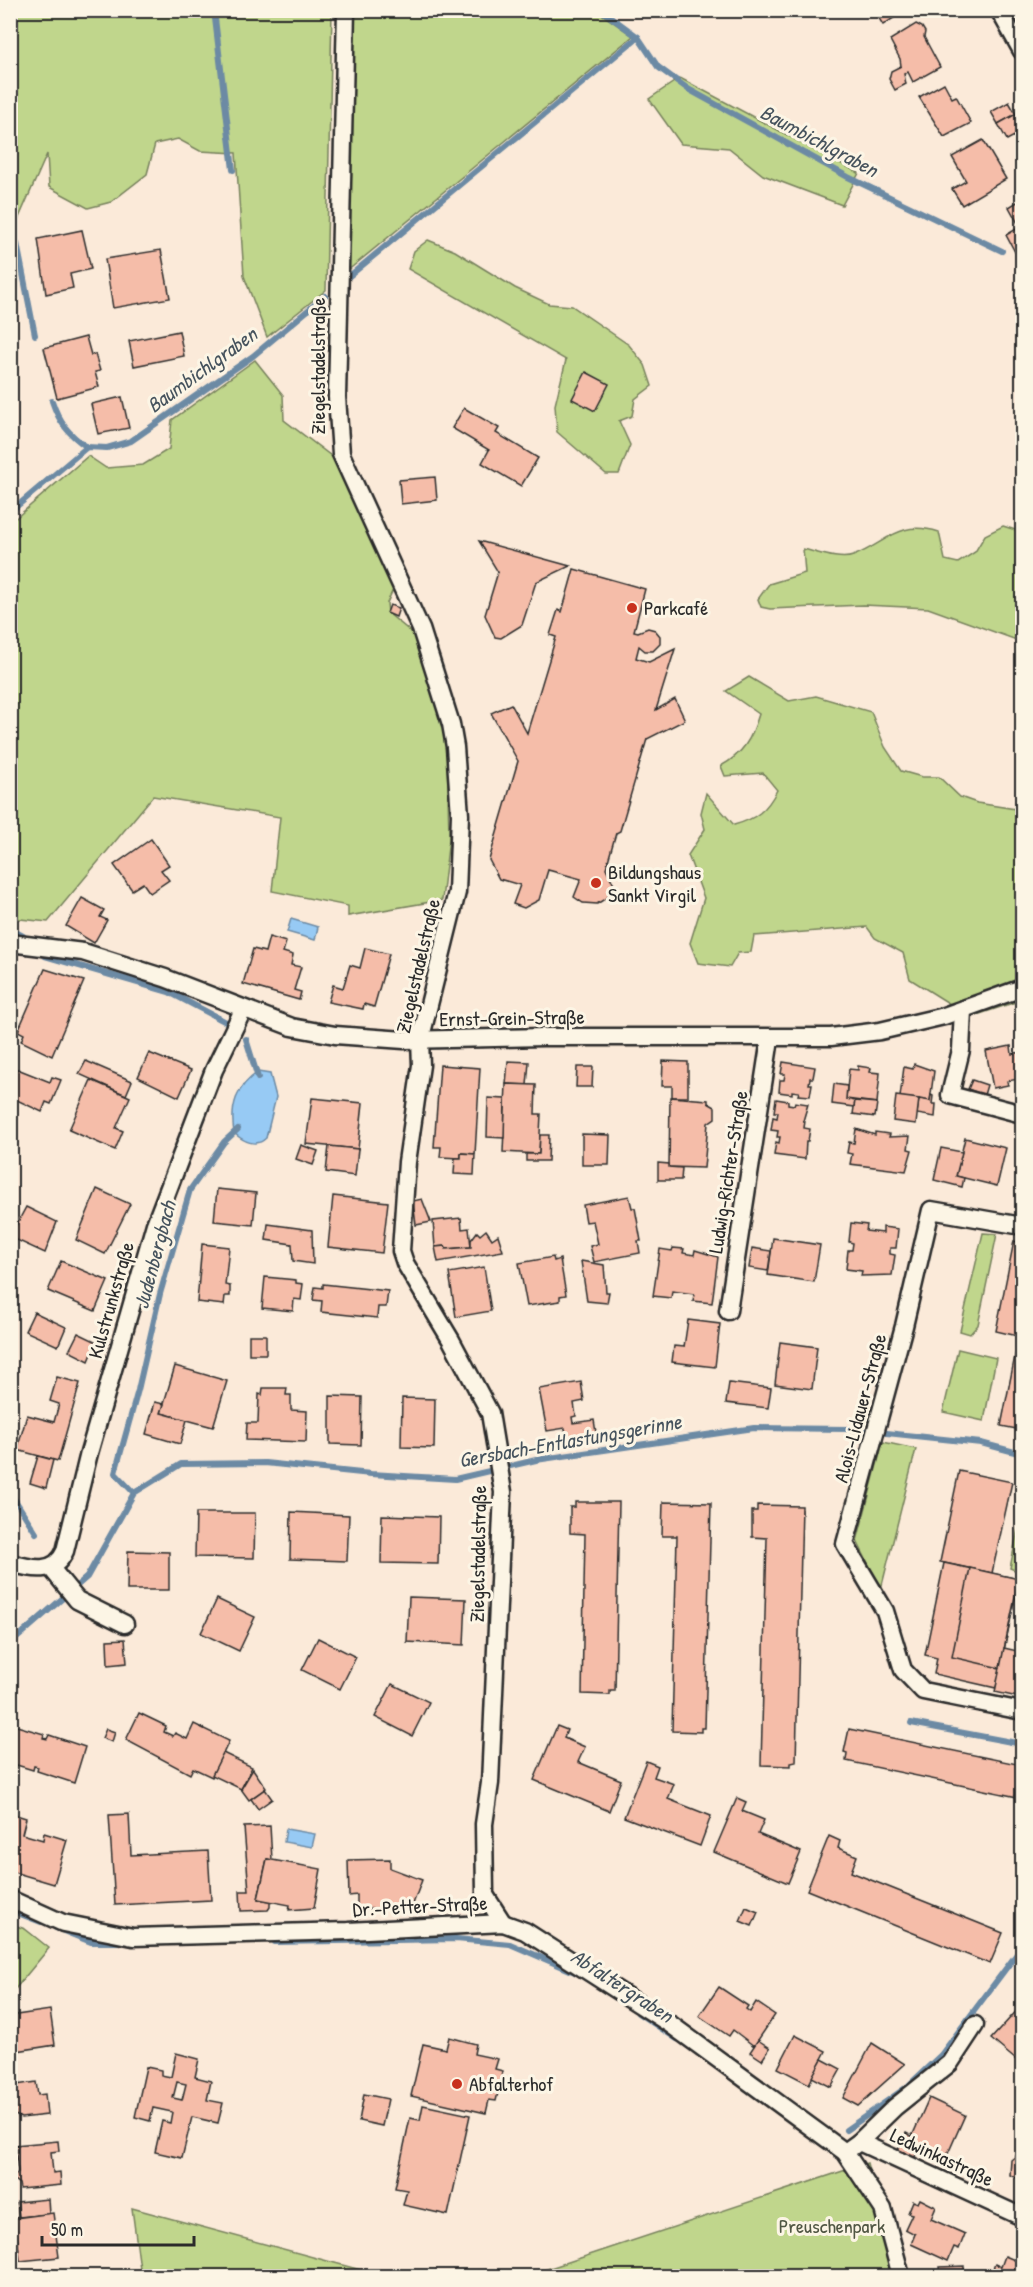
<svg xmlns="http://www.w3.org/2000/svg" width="1033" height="2287" font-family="'Patrick Hand',sans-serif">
	<rect width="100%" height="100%" fill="#fbead9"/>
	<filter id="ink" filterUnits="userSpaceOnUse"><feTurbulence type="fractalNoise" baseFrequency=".0167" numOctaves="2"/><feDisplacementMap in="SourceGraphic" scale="12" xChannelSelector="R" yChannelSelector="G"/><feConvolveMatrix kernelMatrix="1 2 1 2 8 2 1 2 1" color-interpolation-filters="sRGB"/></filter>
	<g filter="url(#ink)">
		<g fill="#c0d68c" stroke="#76805c" stroke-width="1.5">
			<polygon points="10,11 332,11 326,290 267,337 244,276 236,153 200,151 178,139 155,144 147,174 111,202 88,208 49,187 47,154 14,229 13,257 11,256"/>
			<polygon points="351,11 597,11 633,36 346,272"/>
			<polygon points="680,78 859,173 842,205 763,175 729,148 681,144 649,99"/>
			<polygon points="428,240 455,251 515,288 549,304 572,306 629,345 645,365 652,386 635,399 632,416 619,421 630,445 619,474 606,474 557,432 555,405 566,360 408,269 414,251"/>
			<polygon points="255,360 283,395 284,420 335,459 395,585 387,603 388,613 417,637 441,696 447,749 449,838 442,900 348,916 348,906 272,891 280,817 153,796 48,922 11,918 10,523 88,456 106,468 143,465 169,449 172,420"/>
			<path d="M1003 526 1022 532V642L928 608 863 605 770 609 761 607 758 599 769 584 805 573 803 549C817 552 840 561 853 556 887 543 898 519 939 532L945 560 958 563 975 552 985 535Z"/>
			<path d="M749 677 789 701 816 696 871 712 885 747 901 771 922 777H939L960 797 977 803 1022 810V1000L977 1015 950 1004 910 979 903 953 875 938 867 927 754 936 751 952 738 953 730 967 698 963 690 943 704 898 688 855 705 829 701 813 706 793 734 825C756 819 767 810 777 790L763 773 725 776 721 766C743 754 752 738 759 714L726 691Z"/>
			<polygon points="983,1233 997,1234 978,1325 970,1334 960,1331"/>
			<polygon points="958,1349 996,1358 984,1421 943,1412"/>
			<polygon points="883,1442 916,1449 881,1589 857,1541"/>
			<polygon points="1022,1509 1022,1573 1010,1568"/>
			<polygon points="11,1924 25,1929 49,1948 11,1994"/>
			<polygon points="867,2163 895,2276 526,2276"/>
			<polygon points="132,2208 383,2276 141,2276"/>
		</g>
		<g fill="#97caf4" stroke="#6c8aa4" stroke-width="1.5">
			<polygon points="291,919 318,927 315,940 287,932"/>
			<path d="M258 1072 270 1074 276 1097 266 1138C256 1148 243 1141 234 1133 230 1106 236 1087 258 1072Z"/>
			<polygon points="286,1829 315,1834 312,1847 284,1842"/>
		</g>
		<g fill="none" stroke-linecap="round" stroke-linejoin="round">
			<g stroke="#6c8aa4" stroke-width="6">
				<polyline points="214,10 233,170"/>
				<polyline points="601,10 638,37 658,67 688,89 848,177 1002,251"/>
				<polyline points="10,233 17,243 35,335"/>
				<polyline points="347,278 638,37"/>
				<path d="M52 401C59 422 68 434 87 447"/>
				<polyline points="10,512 87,447 107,448 131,441 253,356 325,296"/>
				<polyline points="10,929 23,936"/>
				<polyline points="45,956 169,992 226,1022"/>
				<polyline points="246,1039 258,1078"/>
				<polyline points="10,1492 36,1533"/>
				<polyline points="134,1493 115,1473 138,1390 160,1294 190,1190 224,1142 238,1129"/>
				<polyline points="10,1644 87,1577 134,1493 181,1464 265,1463 371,1474 455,1479 536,1460 754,1428 849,1429 981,1443 1022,1454"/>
				<polyline points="911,1723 1022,1744"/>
				<polyline points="10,1910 41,1922"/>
				<polyline points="56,1928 91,1942 121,1942"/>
				<polyline points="275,1942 456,1939 510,1944 577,1973"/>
				<polyline points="638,2013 677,2039"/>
				<polyline points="846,2130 907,2087 941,2055 1022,1947"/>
			</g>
		</g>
		<g fill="#f5bda9" stroke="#2b2b2b" stroke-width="1.5" fill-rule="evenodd">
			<polygon points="874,10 906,10 883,25"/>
			<polygon points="916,24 922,27 925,32 924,37 940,67 913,82 908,72 904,74 906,84 895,90 889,79 891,71 901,66 900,59 890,40"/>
			<polygon points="944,83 952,98 956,96 971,123 944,137 919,97"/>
			<polygon points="1009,102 1016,114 998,124 991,112"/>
			<polygon points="1016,114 1022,132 1007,140 998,124"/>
			<polygon points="983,140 1006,179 962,205 952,189 966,181 952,157"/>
			<polygon points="1022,199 1022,248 1015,252 1006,235 1020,227 1009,207"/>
			<polygon points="82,230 91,269 70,274 73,288 46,294 38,239"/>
			<polygon points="161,250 170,298 113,308 105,259"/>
			<polygon points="179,331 184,356 134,366 129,341"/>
			<polygon points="86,337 91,355 95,354 100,371 95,372 99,387 57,398 44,348"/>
			<polygon points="586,372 609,384 595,411 572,399"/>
			<polygon points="122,397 129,428 98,434 91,404"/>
			<polygon points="464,408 499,428 496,433 538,458 521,486 482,463 489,450 452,428"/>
			<polygon points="435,477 437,500 401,504 399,480"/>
			<polygon points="479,541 570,566 536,582 522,625 501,638 495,637 485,615 498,572"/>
			<polygon points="574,569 645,589 634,631 638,632 648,628 655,630 660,636 660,644 653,651 645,651 639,646 636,658 649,662 675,649 656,710 675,699 685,720 647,739 620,831 616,833 606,868 614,885 608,897 597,904 583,903 574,897 581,879 548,870 539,900 524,908 513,904 520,885 499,879 489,860 518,761 491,713 511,704 527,733 556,637 550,635 558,610 562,612"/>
			<polygon points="390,605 399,608 396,617 387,613"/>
			<polygon points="151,839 169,865 161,870 169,880 150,893 143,883 132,890 114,865"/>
			<polygon points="82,898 104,910 100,917 107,920 94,943 66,926"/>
			<polygon points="269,937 286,942 283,952 293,955 291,965 301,967 294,990 301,992 299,1000 243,984 253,949 265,952"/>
			<polygon points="365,948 389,954 374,1007 364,1004 363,1009 328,1002 333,985 343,988 350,965 360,968"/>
			<polygon points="45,969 84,981 52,1056 21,1041 24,1034 18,1031"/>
			<polygon points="1011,1046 1012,1054 1022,1052 1022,1084 1019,1085 1018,1079 1007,1081 1008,1085 993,1088 986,1051"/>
			<polygon points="149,1053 191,1070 179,1097 138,1077"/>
			<polygon points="86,1061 132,1081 126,1095 79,1074"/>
			<polygon points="508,1061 529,1062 527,1085 506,1084"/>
			<polygon points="663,1061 688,1062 688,1097 672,1097 672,1086 662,1086"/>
			<polygon points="783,1062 815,1067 813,1078 810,1078 809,1084 812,1084 810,1096 798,1095 799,1092 792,1091 792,1094 779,1092 780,1080 784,1080 785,1074 781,1074"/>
			<polygon points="914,1064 934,1071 930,1101 900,1097 904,1067 913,1069"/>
			<polygon points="440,1065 480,1068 475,1154 461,1153 461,1158 440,1157 441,1147 434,1147"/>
			<polygon points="10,1066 50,1082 52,1077 61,1080 51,1104 46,1102 42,1112 15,1099 14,1102 10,1100"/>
			<polygon points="858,1066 871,1068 870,1072 880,1073 877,1103 846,1099 849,1069 858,1070"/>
			<polygon points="577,1067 593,1067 592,1087 576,1087"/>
			<polygon points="91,1080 130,1097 116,1128 123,1131 115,1150 69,1130"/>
			<polygon points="972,1080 987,1085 984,1095 968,1089"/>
			<polygon points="506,1084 536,1085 535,1114 541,1114 539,1154 503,1152"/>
			<polygon points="834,1084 847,1086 846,1099 855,1101 854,1107 832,1104"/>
			<polygon points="931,1095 933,1096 932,1104 936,1104 935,1117 917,1114 919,1099 930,1101"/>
			<polygon points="896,1096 919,1099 916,1124 893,1121"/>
			<polygon points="670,1097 708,1100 708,1103 715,1107 715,1118 708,1123 704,1168 669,1167"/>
			<polygon points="312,1098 363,1103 358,1149 306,1144"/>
			<polygon points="488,1098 505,1099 504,1138 487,1137"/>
			<polygon points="776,1099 788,1101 788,1104 794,1105 795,1102 808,1104 803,1121 805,1121 804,1128 810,1129 808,1141 806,1141 805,1159 774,1155 776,1142 779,1143 780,1137 777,1137 778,1131 771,1130 773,1117 777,1118 778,1112 774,1112"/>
			<polygon points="855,1101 877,1103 875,1117 853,1114"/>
			<polygon points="856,1129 875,1135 875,1132 890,1134 889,1137 910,1136 908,1149 912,1150 906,1171 850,1164 852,1154 847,1153 849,1142 854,1143"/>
			<polygon points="582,1134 610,1135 609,1165 582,1165"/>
			<polygon points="540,1135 549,1135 548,1161 526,1161 526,1154 539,1154"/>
			<polygon points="965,1138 1006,1148 997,1186 956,1176"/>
			<polygon points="301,1145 318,1151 313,1165 296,1159"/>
			<polygon points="329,1146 358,1149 355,1176 326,1172"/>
			<polygon points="941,1148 962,1152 956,1176 964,1178 962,1187 934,1180"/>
			<polygon points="461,1153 475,1154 474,1175 454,1174 455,1158 461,1158"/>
			<polygon points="658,1163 669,1164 669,1167 682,1168 681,1180 658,1180"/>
			<polygon points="97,1189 130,1204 105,1254 76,1240"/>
			<polygon points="217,1189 256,1193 253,1225 214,1221"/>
			<polygon points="333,1196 388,1202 382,1253 328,1247"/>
			<polygon points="629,1196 632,1208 635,1208 641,1241 638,1241 640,1253 594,1262 590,1246 598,1244 593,1221 586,1222 583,1205"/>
			<polygon points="422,1199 431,1222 416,1225 413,1201"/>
			<polygon points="26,1207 57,1222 45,1253 10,1237"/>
			<polygon points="461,1218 462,1229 469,1228 471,1247 446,1249 445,1246 435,1247 433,1221"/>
			<polygon points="851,1223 867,1225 866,1231 883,1233 883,1227 898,1229 896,1248 890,1248 890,1254 895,1255 892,1275 861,1276 862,1271 846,1269 848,1250 852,1250 853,1243 849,1242"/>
			<polygon points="268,1224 312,1230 313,1264 293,1261 292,1244 266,1240"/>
			<polygon points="486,1230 492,1239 498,1235 503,1251 438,1262 435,1247 445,1246 446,1249 471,1247 471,1240 477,1232 480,1235"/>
			<polygon points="773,1238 820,1245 814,1282 768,1275"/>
			<polygon points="1014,1241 1022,1243 1022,1337 996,1331"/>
			<polygon points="202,1244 229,1247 225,1285 230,1286 230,1296 225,1296 224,1305 197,1302"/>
			<polygon points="673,1248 684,1249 683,1253 694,1255 695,1250 718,1257 712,1303 693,1301 694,1294 672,1291 671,1298 653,1296 660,1249 672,1251"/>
			<polygon points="752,1248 771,1251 768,1271 749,1268"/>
			<polygon points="553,1257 554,1261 560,1259 566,1295 560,1296 560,1301 527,1306 519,1263"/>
			<polygon points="61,1261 108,1281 95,1311 48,1291"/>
			<polygon points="581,1261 604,1265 606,1292 609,1292 607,1303 587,1301"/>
			<polygon points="484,1267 491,1311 456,1317 449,1273"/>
			<polygon points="265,1277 296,1280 296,1283 303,1284 301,1300 294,1299 293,1311 262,1308"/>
			<polygon points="323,1284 388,1291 386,1307 378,1307 377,1318 321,1312 322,1301 313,1300 315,1287 323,1288"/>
			<polygon points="34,1312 66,1327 58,1346 25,1331"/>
			<polygon points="688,1320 720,1324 715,1367 672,1362 674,1346 684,1347"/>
			<polygon points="78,1333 97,1342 89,1361 69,1351"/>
			<rect x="249" y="1335" width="17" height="19"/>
			<polygon points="1019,1336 1022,1337 1022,1430 1001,1426"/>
			<polygon points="780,1342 817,1347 812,1389 775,1384"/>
			<polygon points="175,1366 227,1381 213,1427 161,1413"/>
			<polygon points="57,1377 80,1383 58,1461 17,1450 27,1415 54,1422 59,1404 50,1401"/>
			<polygon points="581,1382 584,1401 574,1403 576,1416 572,1417 573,1423 594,1420 597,1439 567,1444 565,1428 547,1431 539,1389"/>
			<polygon points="729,1383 771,1388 768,1408 726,1403"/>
			<polygon points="263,1388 287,1388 286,1395 291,1395 291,1410 307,1411 306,1442 246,1440 247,1423 258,1423 259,1394 262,1395"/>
			<polygon points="330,1396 362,1397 361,1445 330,1444"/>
			<polygon points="402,1398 435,1399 434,1448 401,1447"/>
			<polygon points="155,1402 164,1404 161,1413 187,1420 180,1444 146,1434"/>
			<polygon points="38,1456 53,1460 46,1488 30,1483"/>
			<polygon points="959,1471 1012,1482 992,1573 940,1562"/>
			<polygon points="575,1502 619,1502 615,1691 610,1691 610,1695 582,1694 585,1534 570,1533 570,1507 575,1507"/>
			<polygon points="663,1502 711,1503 705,1728 701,1728 701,1732 672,1731 677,1536 662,1536"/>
			<polygon points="757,1505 802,1506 796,1762 791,1763 791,1766 761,1765 767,1538 752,1537 752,1511 757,1511"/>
			<polygon points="291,1512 349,1515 347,1561 290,1559"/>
			<polygon points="196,1513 255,1513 254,1558 195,1557"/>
			<polygon points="382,1515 439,1517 438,1564 381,1563"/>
			<polygon points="128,1551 169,1552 169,1590 127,1590"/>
			<polygon points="944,1563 1019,1579 996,1688 934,1674 937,1658 925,1655"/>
			<polygon points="970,1568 1019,1579 1000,1668 952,1657"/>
			<polygon points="409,1597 466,1599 464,1645 407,1642"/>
			<polygon points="217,1599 255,1617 239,1651 201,1633"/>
			<polygon points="318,1638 356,1657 340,1689 302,1670"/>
			<polygon points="125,1639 127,1663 108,1665 107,1640"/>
			<polygon points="1004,1648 1022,1652 1022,1698 995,1692"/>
			<polygon points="392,1684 429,1702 412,1736 375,1717"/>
			<polygon points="139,1713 166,1726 164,1732 173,1736 175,1733 187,1739 194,1724 229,1741 212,1777 193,1768 190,1774 126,1740"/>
			<polygon points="10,1724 44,1734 43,1738 47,1739 49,1735 85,1747 74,1783 37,1771 38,1767 34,1766 33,1770 10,1763"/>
			<polygon points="557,1726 567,1730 564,1738 585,1747 578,1762 621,1780 609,1811 534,1780"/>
			<polygon points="106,1729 115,1732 112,1742 102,1738"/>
			<polygon points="849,1729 1022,1765 1022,1798 846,1761 847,1753 844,1752"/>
			<polygon points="223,1753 252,1767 241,1789 212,1775"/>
			<polygon points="646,1761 658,1766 654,1777 674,1784 668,1799 711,1816 700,1846 624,1817"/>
			<polygon points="253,1769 266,1788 249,1800 241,1789"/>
			<polygon points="265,1789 272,1799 258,1809 251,1799"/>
			<polygon points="737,1798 746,1802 742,1811 764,1820 758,1834 801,1852 788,1883 714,1852"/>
			<polygon points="10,1813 26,1818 22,1834 43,1840 44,1833 67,1840 54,1884 10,1871"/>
			<polygon points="129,1814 131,1855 208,1851 211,1900 115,1905 109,1815"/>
			<polygon points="270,1826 272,1860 267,1859 258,1899 270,1901 270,1907 268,1910 241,1911 240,1891 249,1891 244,1827"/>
			<polygon points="829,1836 840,1841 838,1848 857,1856 851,1872 1003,1933 990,1964 807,1890"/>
			<polygon points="267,1859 321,1869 314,1908 289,1910 290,1905 258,1899"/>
			<polygon points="390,1859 390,1868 422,1880 410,1912 391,1905 391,1908 357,1909 357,1895 349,1896 348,1860"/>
			<polygon points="746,1907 758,1912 752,1926 740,1921"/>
			<polygon points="719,1987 748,2006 746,2009 750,2012 756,2002 775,2015 754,2046 733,2030 729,2036 699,2016"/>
			<polygon points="1022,2005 1022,2065 991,2039"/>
			<polygon points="50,2010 55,2045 10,2052 10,2016"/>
			<polygon points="795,2035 826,2051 809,2084 778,2068"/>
			<polygon points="449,2037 476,2044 474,2054 498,2059 495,2069 503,2071 496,2101 489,2100 486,2113 411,2096 423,2044 446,2049"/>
			<polygon points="758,2040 770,2048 762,2060 750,2052"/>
			<polygon points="872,2043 905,2064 858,2106 843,2098"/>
			<path d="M176 2053 199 2059 195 2077 211 2081 207 2100 223 2103 218 2123 192 2117 182 2158 155 2152 162 2121 170 2123 172 2112 153 2108 150 2121 135 2117 146 2067 161 2070V2075L171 2077ZM177 2082 186 2084 182 2100 173 2098Z"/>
			<polygon points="822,2059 841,2069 831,2087 812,2077"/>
			<polygon points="15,2062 19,2085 10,2086 10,2063"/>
			<polygon points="36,2082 38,2095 45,2094 47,2115 21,2118 15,2115 15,2110 10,2109 10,2086"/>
			<polygon points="364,2094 388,2099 382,2126 359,2121"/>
			<polygon points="929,2098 965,2115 946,2158 910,2141"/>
			<polygon points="423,2105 470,2115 448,2215 403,2205 407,2190 395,2188 410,2118 420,2120"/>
			<polygon points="906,2133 912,2136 910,2141 920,2146 914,2159 897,2152"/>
			<polygon points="58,2141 59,2151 51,2152 53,2173 60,2172 61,2185 20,2189 19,2184 13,2179 18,2172 15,2145"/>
			<polygon points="1022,2151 1022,2181 1010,2175 1011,2160"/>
			<polygon points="48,2199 49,2214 19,2217 17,2202"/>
			<polygon points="920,2199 936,2207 931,2219 965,2234 959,2249 954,2247 948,2261 911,2244 915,2234 905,2229 912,2214 908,2213 913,2201 918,2203"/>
			<polygon points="53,2213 59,2257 20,2261 15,2218"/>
			<polygon points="1005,2256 1022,2263 1022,2276 990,2275 995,2264 1001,2267"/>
			<polygon points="964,2266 964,2276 941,2276 940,2267"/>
		</g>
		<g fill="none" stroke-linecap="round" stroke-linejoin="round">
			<g stroke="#2b2b2b" stroke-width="21">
				<g id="street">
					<polyline points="346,10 337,397 341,454 421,629 451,724 455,747 460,815 457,892 420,1041 421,1065 407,1162 401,1251 405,1263 451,1340 490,1413 503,1492 490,1783 484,1824 485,1895 503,1923"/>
					<polyline points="999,10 1022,51"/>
					<polyline points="10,943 83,952 165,978 292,1027 335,1035 404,1040 543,1037 831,1037 880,1031 944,1016 1022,988"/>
					<polyline points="963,1010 961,1050 950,1095 1022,1114"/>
					<polyline points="1022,1226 931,1210 904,1326 845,1544 885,1611 903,1670 923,1691 1022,1711"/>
					<polyline points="728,1311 770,1039"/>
					<path d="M10 1563C32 1569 55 1575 65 1551L89 1453 155 1224 214 1070 243 1010"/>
					<polyline points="51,1568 77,1600 125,1624"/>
					<polyline points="10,1899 63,1923 133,1937 348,1931 503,1923 525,1931 670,2024 845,2152 883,2209 901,2276"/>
					<polyline points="859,2142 895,2107 950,2063 975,2025"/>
					<polyline points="845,2152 859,2142 1022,2217"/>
				</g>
			</g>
			<use href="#street" stroke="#fcf5e5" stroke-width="16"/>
		</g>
	</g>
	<g fill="#c8321e" stroke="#fcf5e5" stroke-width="2">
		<circle cx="632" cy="608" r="6"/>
		<circle cx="596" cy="883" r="6"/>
		<circle cx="457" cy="2084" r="6"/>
	</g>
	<g text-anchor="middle" stroke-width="6" stroke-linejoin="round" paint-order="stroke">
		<g font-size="20" fill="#2b2b2b" stroke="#fcf5e5">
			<text transform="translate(318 366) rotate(-90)" y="7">Ziegelstadelstraße</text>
			<text transform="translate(418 966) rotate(-77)" y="7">Ziegelstadelstraße</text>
			<text transform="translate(512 1018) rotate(-1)" y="7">Ernst-Grein-Straße</text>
			<text transform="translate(728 1172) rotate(-81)" y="7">Ludwig-Richter-Straße</text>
			<text transform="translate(111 1300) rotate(-74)" y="7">Kulstrunkstraße</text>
			<text transform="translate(860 1408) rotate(-75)" y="7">Alois-Lidauer-Straße</text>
			<text transform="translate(478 1554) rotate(-89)" y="7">Ziegelstadelstraße</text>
			<text transform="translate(420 1906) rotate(-3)" y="7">Dr.-Petter-Straße</text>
			<text transform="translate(942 2157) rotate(25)" y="7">Ledwinkastraße</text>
		</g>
		<g font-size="20" fill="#2b2b2b" stroke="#fcf5e5" text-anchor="start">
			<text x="644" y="615">Parkcafé</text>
			<text x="608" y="879">Bildungshaus<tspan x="608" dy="23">Sankt Virgil</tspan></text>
			<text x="469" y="2091">Abfalterhof</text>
		</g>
		<g font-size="20" fill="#505643" stroke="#fcf5e5">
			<text x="832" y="2233">Preuschenpark</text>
		</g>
		<g font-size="21" font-style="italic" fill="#46535d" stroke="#fcf5e5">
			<text transform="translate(819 141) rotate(28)" y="7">Baumbichlgraben</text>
			<text transform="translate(202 370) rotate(-36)" y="7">Baumbichlgraben</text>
			<text transform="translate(155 1255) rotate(-75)" y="7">Judenbergbach</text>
			<text transform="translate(570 1441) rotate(-10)" y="7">Gersbach-Entlastungsgerinne</text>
			<text transform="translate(622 1986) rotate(33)" y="7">Abfaltergraben</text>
		</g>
	</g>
	<rect width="1033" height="2287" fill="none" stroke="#fcf5e5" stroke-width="36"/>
	<rect x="18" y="18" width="997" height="2251" fill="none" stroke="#2b2b2b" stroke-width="2" filter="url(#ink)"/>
	<path d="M42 2236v9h152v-9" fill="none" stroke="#2b2b2b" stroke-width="3"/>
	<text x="51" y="2236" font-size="18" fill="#2b2b2b" stroke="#fcf5e5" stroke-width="4.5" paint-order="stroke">50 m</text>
</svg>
